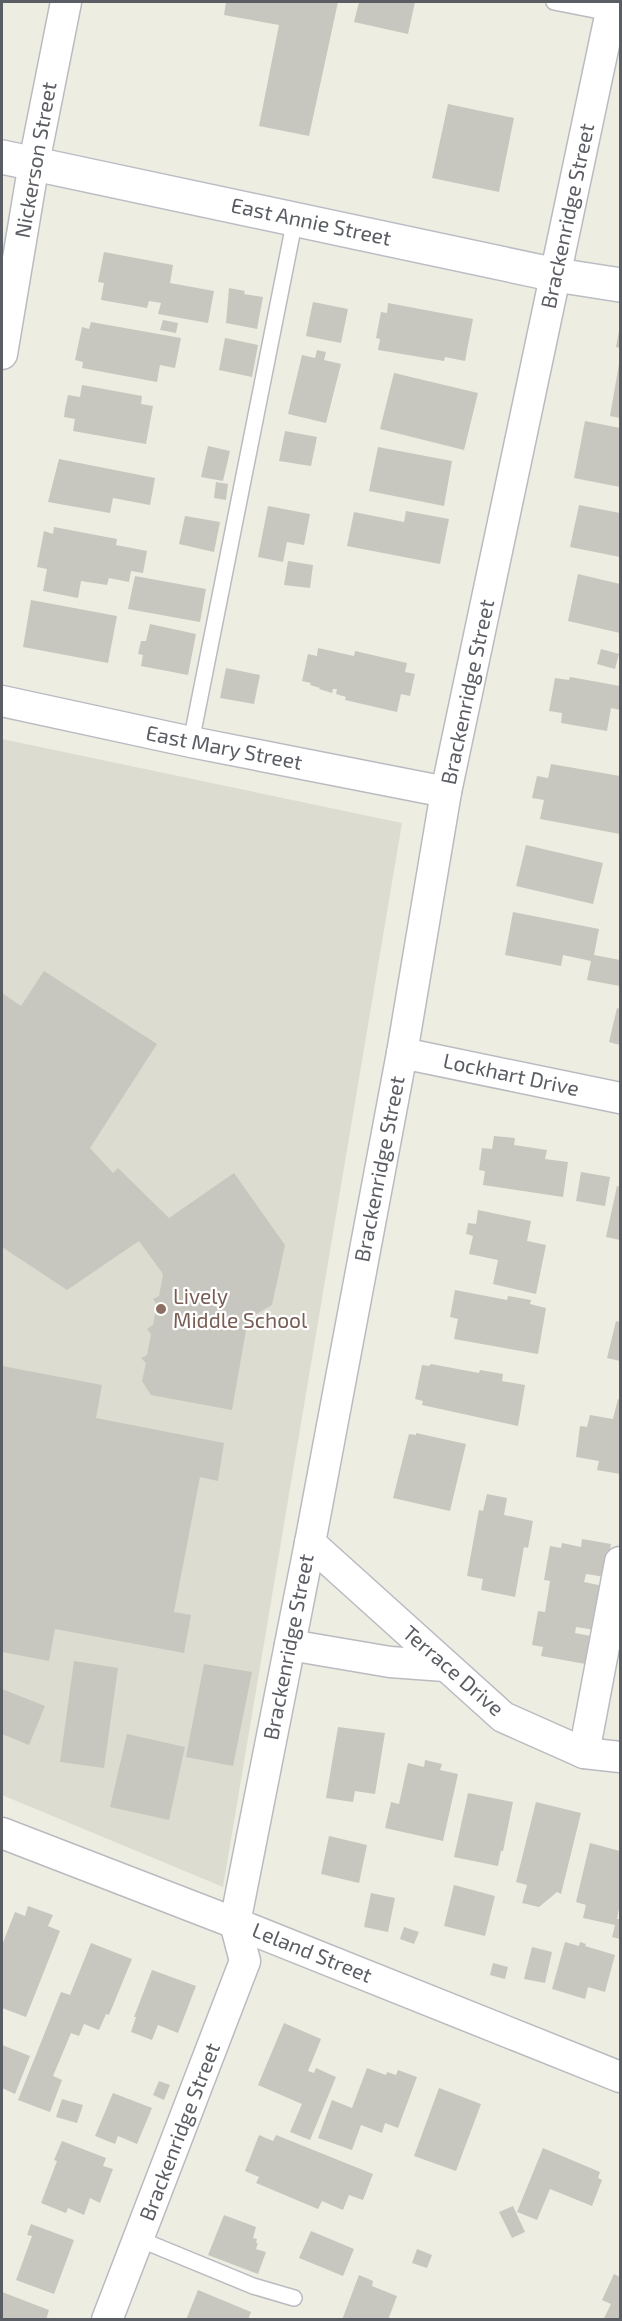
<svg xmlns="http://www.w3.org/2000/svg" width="622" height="2321" font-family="'Exo 2',sans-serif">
	<rect width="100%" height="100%" fill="#edede2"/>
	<polygon fill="#dddcd0" points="2,739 402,823 223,1887 2,1795"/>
	<g fill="#c8c7bf">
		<polygon points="226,2 338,2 309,136 259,126 279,25 224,15"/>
		<polygon points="359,2 415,2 408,34 354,22"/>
		<polygon points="448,104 514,118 499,192 432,178"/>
		<polygon points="104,252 173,265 170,283 214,291 208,323 158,314 161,303 149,301 147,308 101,300 104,283 98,282"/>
		<polygon points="229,288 245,291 244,294 263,297 257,329 226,323"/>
		<polygon points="313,302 348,309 341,343 306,336"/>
		<polygon points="388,303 473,319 465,361 445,357 444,361 378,350 380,339 376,338 381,312 387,313"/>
		<polygon points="163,320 178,323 176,333 160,330"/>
		<polygon points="91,322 181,338 175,368 160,365 157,382 82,368 83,362 75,360 82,327 89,329"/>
		<polygon points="619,331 620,331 620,348 616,347"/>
		<polygon points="225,338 258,345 252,377 219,370"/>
		<polygon points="317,350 326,352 324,360 341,364 326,423 288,414 302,355 315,358"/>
		<polygon points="619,364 620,365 620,418 610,416"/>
		<polygon points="394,373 478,393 464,450 380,429"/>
		<polygon points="82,385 142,396 141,404 153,406 146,444 73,431 75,419 64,417 65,409 68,395 80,397"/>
		<polygon points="585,421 620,428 620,487 574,478"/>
		<polygon points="285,431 317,437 311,466 279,461"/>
		<polygon points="208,446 230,451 223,481 201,477"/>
		<polygon points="378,447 452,461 444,506 369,491"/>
		<polygon points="59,459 155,478 150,505 113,498 110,513 48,502"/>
		<polygon points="216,482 228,484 226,500 214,498"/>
		<polygon points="579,505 620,513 620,557 570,547"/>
		<polygon points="268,506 310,514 304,545 287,542 283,562 258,557"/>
		<polygon points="406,511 449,519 440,564 347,546 354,512 404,522"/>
		<polygon points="185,516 220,522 214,552 179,544"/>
		<polygon points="54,527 117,539 116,545 147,551 143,573 131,571 129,582 109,578 107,585 81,581 78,598 43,591 47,569 37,567 44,531 53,534"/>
		<polygon points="288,561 313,565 310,588 284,585"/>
		<polygon points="578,574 620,584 620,633 568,621"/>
		<polygon points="135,576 206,589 200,622 128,609"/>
		<polygon points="31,600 117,616 108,663 23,647"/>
		<polygon points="150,624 196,634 188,675 141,666 143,655 138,654 141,641 146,641"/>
		<polygon points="318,648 354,656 355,651 407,663 405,672 415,674 410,696 401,694 397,712 345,700 346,697 336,694 337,689 333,689 332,693 319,689 320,688 310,685 311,683 302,681 308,654 317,656"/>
		<polygon points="601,649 619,654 615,669 597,664"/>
		<polygon points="226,668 260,675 254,704 220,698"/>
		<polygon points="570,677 620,686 620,710 611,708 607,731 561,723 562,713 549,711 555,678 569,680"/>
		<polygon points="551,764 620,776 620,834 540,819 544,800 532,798 537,776 548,778"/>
		<polygon points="526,845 603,863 593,904 516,886"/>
		<polygon points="513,912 599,929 594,955 620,960 620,986 587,980 591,961 563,955 561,966 505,955"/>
		<polygon points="44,971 157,1044 90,1148 113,1173 118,1168 169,1218 234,1173 285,1245 272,1305 248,1319 232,1410 151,1395 142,1381 146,1363 141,1358 147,1355 151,1334 147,1329 153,1325 157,1305 153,1299 159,1296 163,1274 139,1241 67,1290 2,1247 2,993 21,1006"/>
		<polygon points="617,1008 620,1009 620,1045 609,1042"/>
		<polygon points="494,1136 515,1138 514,1145 547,1150 545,1159 568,1162 563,1197 483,1185 485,1171 479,1170 482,1148 492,1149"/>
		<polygon points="581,1172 610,1177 605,1206 576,1201"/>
		<polygon points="617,1186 620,1187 620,1240 606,1237"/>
		<polygon points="478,1210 531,1221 527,1241 546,1245 536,1294 493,1284 498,1260 469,1254 473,1236 466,1234 468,1223 476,1224"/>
		<polygon points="455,1290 507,1300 508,1296 531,1300 530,1304 546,1308 538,1354 454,1339 458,1319 450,1317"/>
		<polygon points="616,1321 620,1322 620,1361 607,1358"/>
		<polygon points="431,1364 479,1373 480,1370 503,1374 502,1381 525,1385 518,1426 422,1405 423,1401 415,1399 422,1365 429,1366"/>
		<polygon points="2,1366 102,1385 96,1418 224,1443 218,1481 200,1477 174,1612 191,1615 184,1653 55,1629 49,1661 2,1652"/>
		<polygon points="618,1399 620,1400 620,1474 597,1470 599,1461 576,1457 580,1426 587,1427 590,1415 613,1419"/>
		<polygon points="416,1433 466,1444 450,1511 393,1498 409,1434 416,1435"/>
		<polygon points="487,1494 507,1498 504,1515 533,1521 528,1548 524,1547 515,1597 481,1590 483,1579 467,1576 479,1510 483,1511"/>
		<polygon points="582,1539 611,1544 605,1577 586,1574 584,1582 603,1586 595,1630 576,1627 575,1633 596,1637 591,1665 541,1656 543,1647 532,1645 538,1611 545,1612 550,1581 544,1580 550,1546 561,1548 562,1543 581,1547"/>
		<polygon points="74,1661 118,1668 104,1768 60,1762"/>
		<polygon points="204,1664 252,1672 233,1766 186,1757"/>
		<polygon points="2,1689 45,1706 29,1745 2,1734"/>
		<polygon points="338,1727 385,1733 375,1794 355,1791 353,1802 326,1798"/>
		<polygon points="127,1734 185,1747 169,1820 110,1807"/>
		<polygon points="425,1760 442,1764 440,1770 458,1774 443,1841 385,1828 391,1802 399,1804 408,1763 424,1767"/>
		<polygon points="468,1793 513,1802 503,1851 501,1851 498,1866 454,1857"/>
		<polygon points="536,1802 581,1813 561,1894 557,1892 539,1907 522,1903 527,1885 516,1882"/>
		<polygon points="329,1836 367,1845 359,1883 321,1874"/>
		<polygon points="590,1843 620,1851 620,1903 617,1919 620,1919 620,1939 612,1937 615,1925 583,1918 586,1905 576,1902"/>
		<polygon points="454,1885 495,1896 485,1936 444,1926"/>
		<polygon points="371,1893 395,1898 388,1932 364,1927"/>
		<polygon points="28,1906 53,1915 48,1926 60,1931 26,2017 2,2008 2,1945 15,1912 25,1916"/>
		<polygon points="404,1927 419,1932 414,1944 400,1939"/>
		<polygon points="565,1942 579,1946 580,1942 586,1944 585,1946 615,1955 605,1992 588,1987 585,1999 552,1989"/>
		<polygon points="91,1943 132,1959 109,2015 106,2014 99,2030 84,2024 79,2036 71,2033 53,2076 62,2080 50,2112 18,2100 61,1992 70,1995"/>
		<polygon points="532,1947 552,1952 545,1983 524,1979"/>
		<polygon points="493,1963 508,1967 505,1979 490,1975"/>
		<polygon points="152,1970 196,1986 178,2033 158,2025 152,2040 131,2032 136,2017 134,2017"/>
		<polygon points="284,2023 321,2039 308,2071 314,2073 316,2068 336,2077 310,2140 290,2132 302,2104 258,2085"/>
		<polygon points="2,2045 30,2056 15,2094 2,2088"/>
		<polygon points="367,2068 386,2075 387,2072 396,2075 398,2070 417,2077 398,2128 385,2123 382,2133 361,2125 352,2150 318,2138 332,2100 352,2108"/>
		<polygon points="159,2081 170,2085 164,2100 153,2095"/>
		<polygon points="439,2088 481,2104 456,2171 414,2156"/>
		<polygon points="113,2093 152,2108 137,2144 118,2136 115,2144 95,2136"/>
		<polygon points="62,2099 83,2105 77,2123 56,2117"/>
		<polygon points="259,2135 273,2141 276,2135 373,2174 363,2200 349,2195 343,2210 322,2201 318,2209 256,2183 259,2177 245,2171"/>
		<polygon points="62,2141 106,2158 103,2166 113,2169 100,2203 90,2198 84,2215 68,2208 66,2213 41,2203 57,2161 54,2160"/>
		<polygon points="543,2148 600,2172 598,2178 602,2180 592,2206 550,2189 537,2220 517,2212"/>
		<polygon points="513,2206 525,2232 512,2238 499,2212"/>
		<polygon points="224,2215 256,2227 253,2238 257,2239 256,2243 258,2243 256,2249 266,2252 258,2274 208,2255"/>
		<polygon points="31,2224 74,2240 54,2294 16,2280 32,2236 27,2235"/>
		<polygon points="311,2231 354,2249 343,2276 299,2258"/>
		<polygon points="417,2249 432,2255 427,2268 412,2263"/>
		<polygon points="614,2274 620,2277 620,2320 604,2318 611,2304 602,2300"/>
		<polygon points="359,2275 373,2281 372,2286 397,2296 388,2320 342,2320"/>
		<polygon points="198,2290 251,2312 248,2320 186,2320"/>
		<polygon points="2,2292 49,2310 46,2320 2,2320"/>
	</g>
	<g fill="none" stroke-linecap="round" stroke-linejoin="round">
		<g stroke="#babbc1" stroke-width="18">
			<g id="lane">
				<polyline points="554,2 610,13"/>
				<polyline points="191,742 295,219"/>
				<polyline points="139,2239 253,2286 294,2298"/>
			</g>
		</g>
		<g stroke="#babbc1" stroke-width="33">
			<g id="street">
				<polyline points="2,354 34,163 66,2"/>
				<polyline points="2,701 191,742 446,792"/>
				<polyline points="402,1053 620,1098"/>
				<polyline points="310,1543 503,1717 584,1753 620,1757"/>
				<polyline points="290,1645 390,1662 445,1666"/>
				<polyline points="584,1753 620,1562"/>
				<polyline points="2,1833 235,1923 620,2077"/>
				<polyline points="107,2320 245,1961 235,1923 310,1543 402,1053 446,792 613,2"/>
			</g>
		</g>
		<g stroke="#bbbdc4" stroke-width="36">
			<polyline id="secondary" points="2,157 556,275 620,285"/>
		</g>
		<use href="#lane" stroke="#fff" stroke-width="15"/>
		<use href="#street" stroke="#fff" stroke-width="30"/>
		<use href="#secondary" stroke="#fff" stroke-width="33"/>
	</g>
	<circle fill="#8d6e63" stroke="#fff" stroke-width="2" cx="161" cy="1309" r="6"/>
	<g text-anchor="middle" stroke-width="4.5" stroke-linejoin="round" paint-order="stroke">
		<g font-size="21" fill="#5a5d63" stroke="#fff">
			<text transform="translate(36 160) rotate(-80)" y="7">Nickerson Street</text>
			<text transform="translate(568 216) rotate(-78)" y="7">Brackenridge Street</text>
			<text transform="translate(311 222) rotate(12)" y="7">East Annie Street</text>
			<text transform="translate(468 692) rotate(-78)" y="7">Brackenridge Street</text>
			<text transform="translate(224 748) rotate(11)" y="7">East Mary Street</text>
			<text transform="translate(511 1075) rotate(12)" y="7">Lockhart Drive</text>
			<text transform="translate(380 1169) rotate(-79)" y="7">Brackenridge Street</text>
			<text transform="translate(289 1647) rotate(-79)" y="7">Brackenridge Street</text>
			<text transform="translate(453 1671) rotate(41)" y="7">Terrace Drive</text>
			<text transform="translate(312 1953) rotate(22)" y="7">Leland Street</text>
			<text transform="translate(180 2132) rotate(-69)" y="7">Brackenridge Street</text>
		</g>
		<g font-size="21" fill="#785e54" stroke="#fff" text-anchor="start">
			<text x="173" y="1304">Lively<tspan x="173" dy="24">Middle School</tspan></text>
		</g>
	</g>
	<rect width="622" height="2321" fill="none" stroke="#5a5d63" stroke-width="6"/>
</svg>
